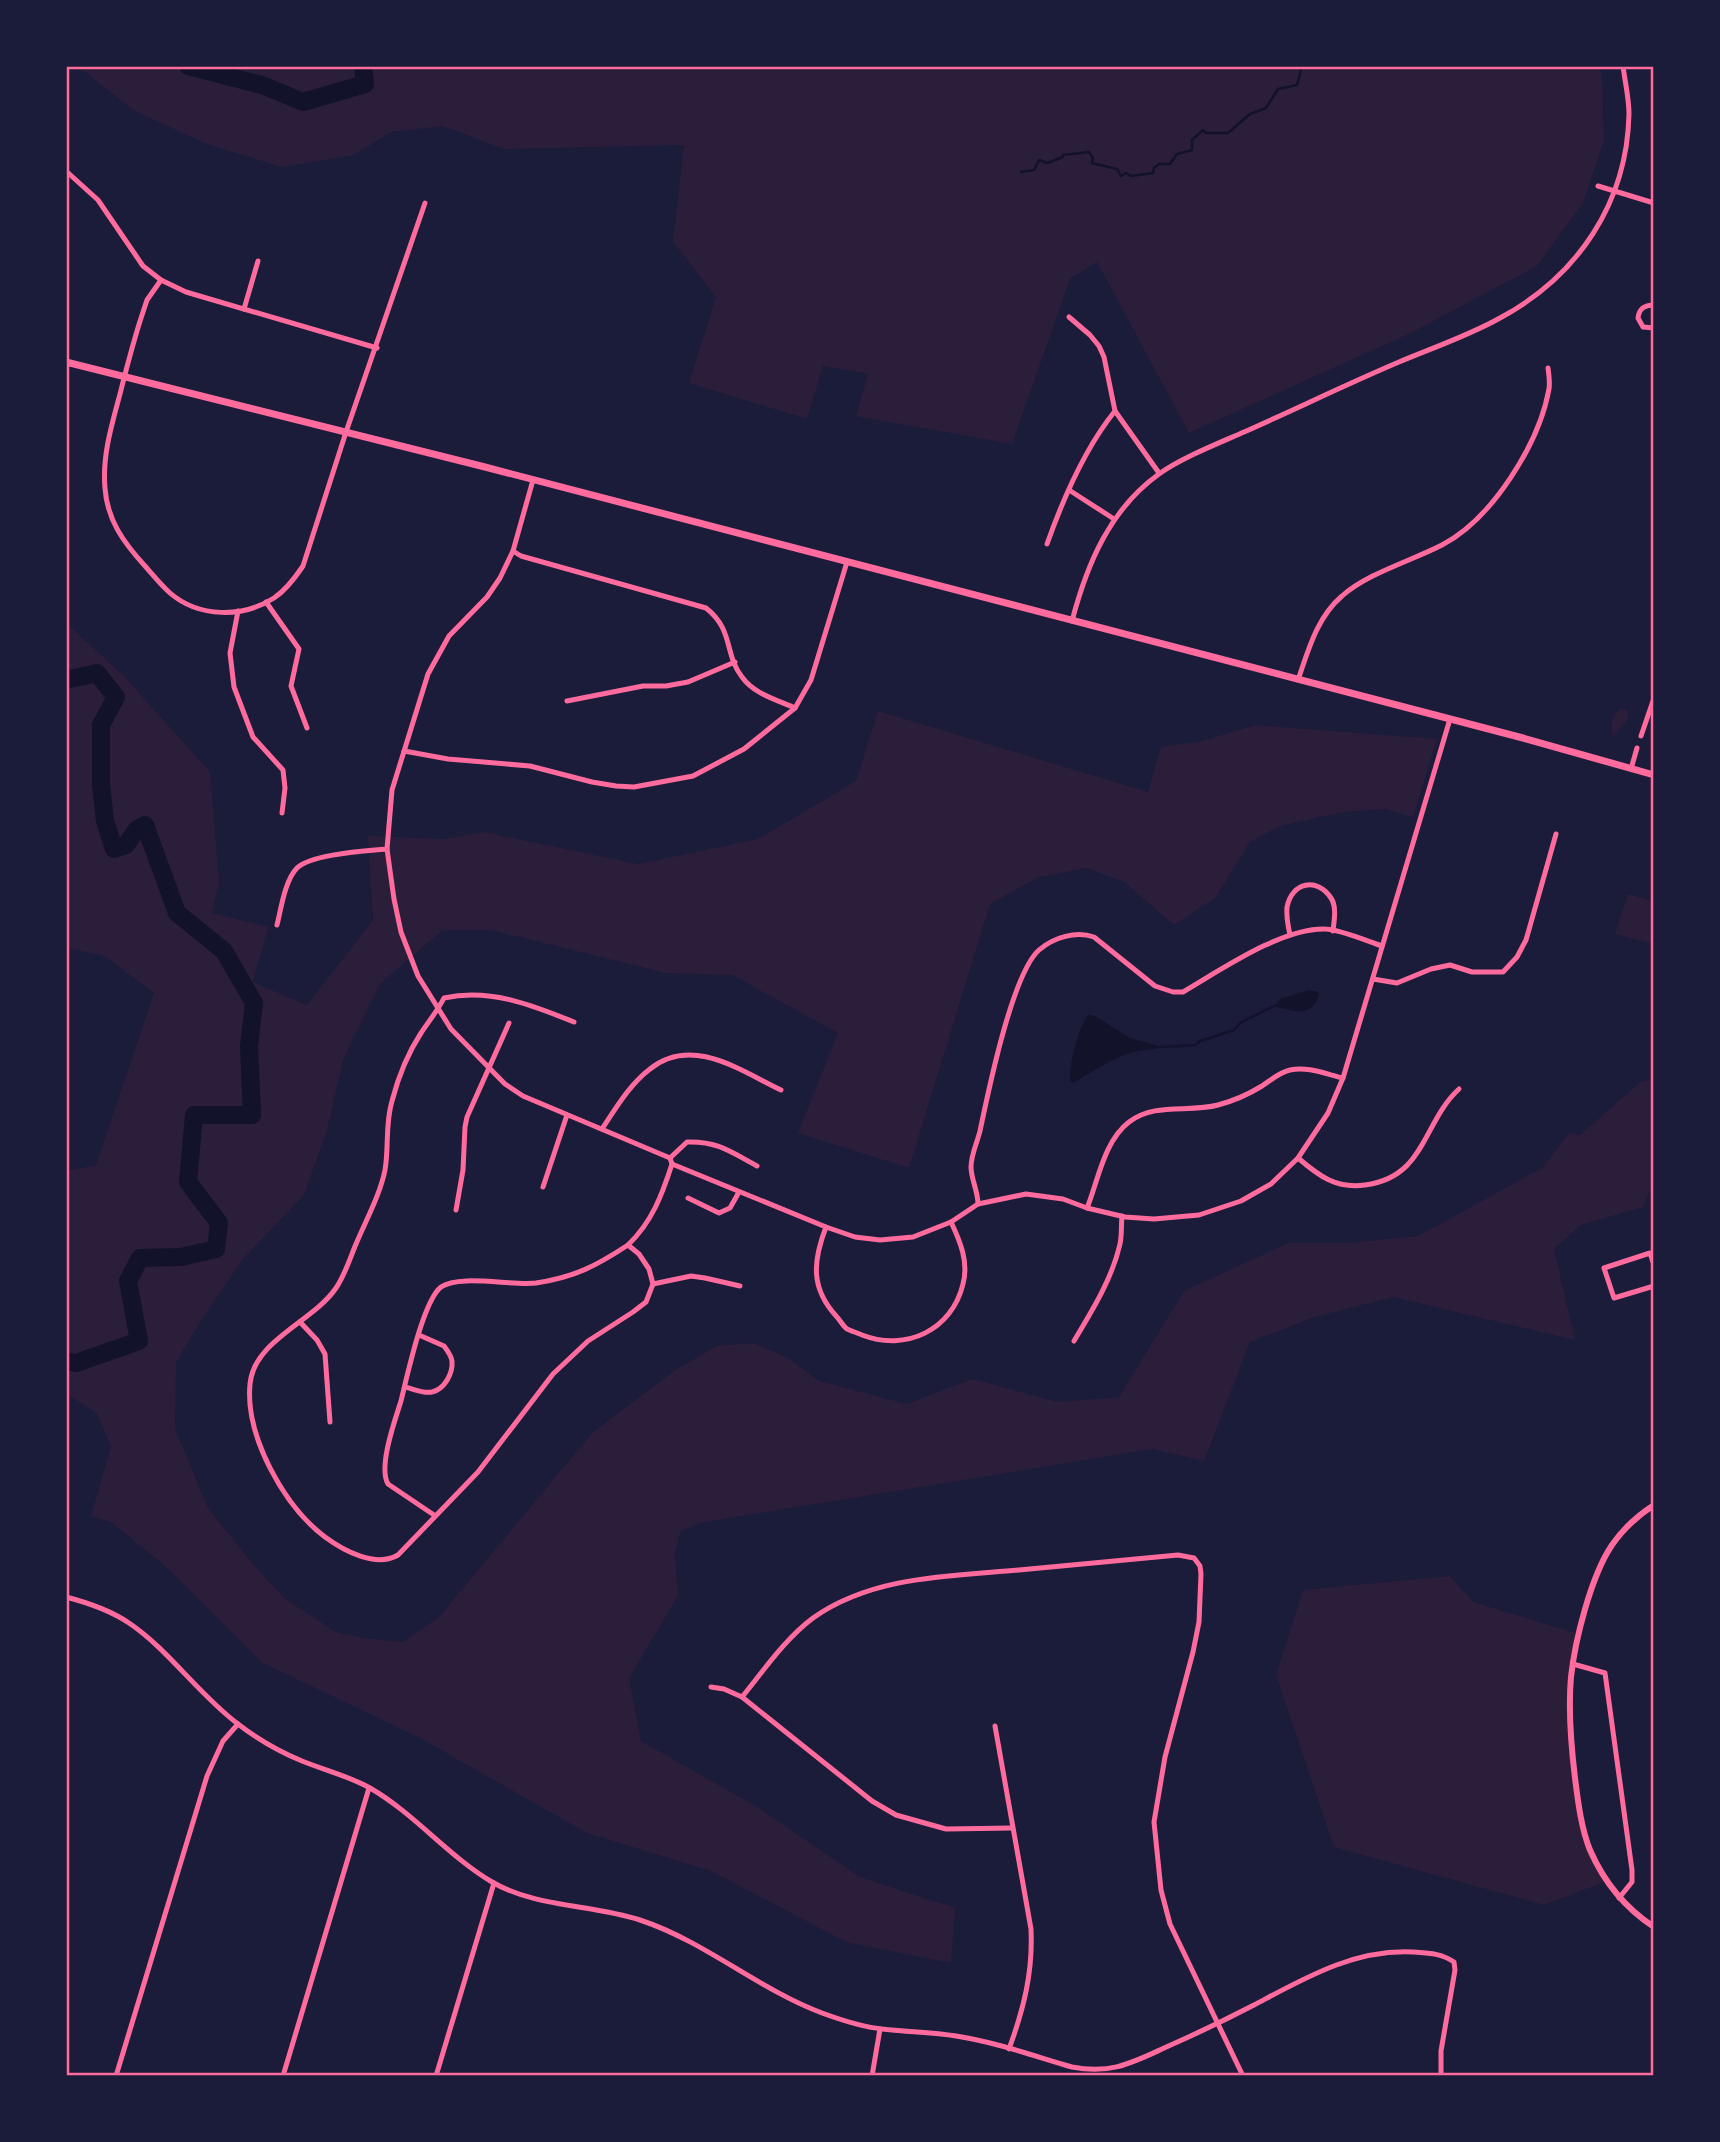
<svg xmlns="http://www.w3.org/2000/svg" width="1720" height="2142" font-family="'Exo 2',sans-serif">
	<rect width="100%" height="100%" fill="#1b1b3a"/>
	<g fill="#2a1e3b">
		<polygon points="1599,66 1602,75 1604,140 1583,203 1537,266 1411,333 1189,433 1097,262 1070,279 1012,444 856,416 868,374 823,366 807,419 689,383 716,297 673,242 684,145 504,149 443,126 391,132 354,155 281,167 204,143 133,110 79,67"/>
		<polygon points="66,623 123,675 210,772 219,882 212,913 268,927 253,982 307,1005 373,920 368,836 445,839 484,832 638,864 758,839 856,781 878,711 1148,792 1161,747 1202,741 1255,725 1437,739 1413,817 1386,809 1343,812 1280,826 1250,842 1215,898 1174,925 1124,882 1087,868 1039,877 990,904 909,1168 798,1133 838,1033 732,975 666,973 491,930 443,930 380,984 344,1057 327,1130 304,1195 243,1259 201,1321 176,1362 175,1429 208,1508 252,1563 284,1598 336,1632 364,1638 403,1642 439,1617 592,1433 675,1370 717,1346 754,1343 786,1357 819,1381 907,1404 972,1379 1058,1402 1119,1397 1184,1291 1288,1243 1350,1243 1418,1236 1542,1168 1569,1133 1580,1135 1642,1081 1653,1080 1653,1184 1643,1207 1581,1225 1554,1249 1575,1340 1393,1297 1315,1317 1250,1342 1204,1461 1152,1449 700,1523 680,1532 675,1554 678,1596 629,1678 641,1741 757,1807 860,1877 955,1908 951,1963 846,1942 711,1871 587,1833 420,1738 263,1663 164,1565 111,1522 91,1516 111,1447 97,1414 67,1394 67,1171 96,1165 154,993 104,956 67,948"/>
		<path d="M1620 709 1627 710 1628 719 1613 737C1612 726 1610 715 1620 709Z"/>
		<polygon points="1628,894 1653,901 1653,944 1615,934"/>
		<path d="M1450 1576 1473 1602 1579 1634C1566 1700 1567 1783 1589 1848 1594 1859 1601 1870 1607 1881L1544 1905 1334 1847 1276 1675 1303 1590Z"/>
	</g>
	<g fill="#12122b">
		<path d="M1309 990 1318 992 1319 995C1312 1019 1293 1011 1274 1006L1280 999Z"/>
		<path d="M1088 1015 1095 1016 1130 1038 1162 1047C1154 1050 1143 1049 1134 1052 1112 1058 1092 1072 1073 1083L1070 1081C1070 1061 1077 1032 1088 1015Z"/>
	</g>
	<g fill="none" stroke-linecap="round" stroke-linejoin="round">
		<g stroke="#12122b" stroke-width="2.5">
			<polyline points="1021,172 1034,170 1039,160 1047,163 1063,157 1063,155 1089,152 1093,158 1092,163 1117,169 1121,176 1126,173 1131,176 1153,173 1154,168 1159,164 1170,164 1177,154 1192,150 1192,140 1203,130 1206,133 1228,133 1250,114 1266,108 1278,89 1297,85 1302,66"/>
			<polyline points="1162,1047 1195,1045 1200,1041 1234,1030 1240,1023 1274,1006"/>
		</g>
		<g stroke="#12122b" stroke-width="18">
			<polyline points="188,66 262,85 303,102 365,84 363,66"/>
			<polyline points="66,680 97,673 116,697 101,725 101,784 105,821 114,849 126,845 137,829 145,825 177,913 224,951 254,1003 249,1046 252,1115 194,1115 188,1182 219,1223 216,1249 181,1257 140,1258 128,1281 139,1341 76,1363 66,1361"/>
		</g>
		<g stroke="#ff6b9d" stroke-width="5">
			<polyline points="66,171 98,200 143,266 161,280 186,292 377,348"/>
			<polyline points="1598,186 1654,203"/>
			<path d="M161 280 147 300 143 312C134 339 127 366 120 394 112 424 102 456 105 488 107 520 124 543 145 566 153 575 161 585 170 593 199 618 243 618 274 598 286 590 295 578 303 566L346 432 425 203"/>
			<path d="M1654 305C1644 305 1639 309 1638 318L1643 327 1654 328"/>
			<polyline points="244,309 258,261"/>
			<polyline points="1069,317 1090,335 1099,346 1104,357 1115,411 1159,473"/>
			<polyline points="533,480 513,551 500,578 487,597 449,636 428,674 392,790 387,849 394,899 401,932 418,976 451,1029 505,1084 523,1096 670,1158 672,1164 826,1227 855,1237 880,1240 913,1237 951,1222 978,1204 1026,1194 1063,1199 1087,1208 1125,1217 1154,1219 1199,1215 1241,1201 1271,1184 1298,1158 1328,1113 1343,1078 1450,719"/>
			<polyline points="1069,490 1114,519"/>
			<path d="M1047 544C1063 499 1085 448 1115 411"/>
			<path d="M513 551 521 556 706 608C734 630 724 654 742 677 754 694 777 700 795 708"/>
			<polyline points="266,602 299,649 291,686 307,728"/>
			<polyline points="238,611 230,653 234,687 253,737 283,770 285,788 282,813"/>
			<path d="M1072 621C1087 564 1110 509 1159 474 1181 458 1219 443 1244 432 1296 409 1347 384 1399 362 1432 348 1468 336 1500 318 1578 276 1627 203 1629 114 1629 98 1625 82 1623 66"/>
			<path d="M1298 680C1308 651 1317 617 1342 596 1368 573 1411 561 1442 545 1492 519 1539 444 1549 389 1550 383 1549 375 1548 368"/>
			<polyline points="567,701 643,686 666,686 688,682 735,662"/>
			<polyline points="1641,736 1654,698"/>
			<polyline points="404,751 448,759 530,766 592,782 616,786 634,787 693,776 744,749 795,708 811,680 847,562"/>
			<polyline points="1631,769 1637,748"/>
			<path d="M277 925C281 909 285 880 297 868 311 854 367 851 387 849"/>
			<path d="M1290 935C1288 926 1286 916 1287 907 1292 882 1317 877 1331 898 1337 907 1334 921 1333 931"/>
			<polyline points="1373,979 1397,983 1431,969 1450,965 1472,972 1503,972 1517,957 1526,940 1556,834"/>
			<path d="M574 1022C532 1005 490 988 444 998 438 1010 429 1021 421 1033 408 1053 398 1078 392 1101 385 1124 389 1147 385 1170 380 1195 366 1220 356 1244 350 1258 345 1275 336 1288 313 1322 254 1340 250 1384 245 1436 284 1506 325 1537 344 1551 376 1568 398 1555L478 1472 553 1374 588 1341 633 1312 646 1302 653 1284 649 1269 639 1254 628 1245C652 1222 662 1195 672 1164"/>
			<path d="M602 1129C616 1108 630 1084 650 1069 692 1035 741 1071 781 1090"/>
			<path d="M670 1158 687 1142C718 1141 731 1152 757 1166"/>
			<path d="M1298 1158C1319 1176 1336 1189 1365 1185 1426 1177 1422 1123 1459 1089"/>
			<polyline points="543,1187 567,1115"/>
			<polyline points="688,1198 719,1213 730,1208 739,1192"/>
			<path d="M978 1204C978 1191 971 1179 971 1167 971 1155 977 1143 980 1131 988 1093 1012 974 1039 950 1054 937 1076 931 1094 937L1155 986 1173 992H1183C1221 970 1281 928 1325 929 1339 929 1367 941 1382 946"/>
			<path d="M1087 1208C1098 1181 1104 1141 1129 1122 1155 1102 1188 1113 1218 1105 1233 1101 1249 1094 1262 1086 1271 1080 1280 1072 1290 1070 1307 1066 1326 1074 1343 1078"/>
			<polyline points="456,1210 463,1170 465,1127 467,1117 509,1023"/>
			<path d="M826 1227C813 1261 810 1288 837 1317 840 1320 843 1326 847 1329 851 1331 858 1333 862 1335 906 1352 952 1330 963 1284 969 1262 960 1241 951 1222"/>
			<polyline points="1654,1265 1650,1253 1604,1268 1614,1298 1654,1286"/>
			<polyline points="653,1284 691,1276 705,1278 740,1286"/>
			<polyline points="300,1322 317,1340 325,1354 330,1422"/>
			<path d="M1074 1341C1092 1311 1112 1279 1120 1244 1122 1235 1121 1226 1122 1216"/>
			<path d="M405 1387C414 1389 423 1394 432 1392 445 1389 453 1373 452 1361 451 1355 447 1350 444 1346L419 1335"/>
			<path d="M434 1515 388 1484C378 1467 395 1420 401 1401 407 1377 423 1301 441 1287 459 1274 512 1286 536 1283 575 1277 596 1266 628 1245"/>
			<path d="M66 1597C89 1603 110 1610 129 1623 169 1650 198 1694 238 1724 256 1738 280 1752 302 1761 324 1770 349 1776 370 1788 415 1814 448 1856 492 1882 537 1908 591 1904 640 1920 706 1942 758 1989 822 2013 841 2020 863 2027 882 2029 907 2032 932 2032 956 2036 995 2042 1034 2056 1072 2067 1114 2075 1135 2061 1173 2044 1200 2032 1227 2019 1254 2005 1305 1978 1354 1949 1413 1952 1428 1953 1441 1953 1454 1962L1455 1970 1441 2051V2076"/>
			<polyline points="1573,1664 1605,1673 1632,1870 1632,1882 1619,1898"/>
			<polyline points="711,1687 724,1689 742,1697 872,1801 896,1815 946,1829 1012,1828"/>
			<path d="M742 1697C764 1670 785 1639 813 1618 872 1576 950 1576 1019 1570 1072 1565 1125 1560 1178 1555L1194 1558 1200 1566 1201 1574 1199 1622 1193 1652 1165 1757 1154 1822 1161 1890 1170 1924 1243 2076"/>
			<path d="M995 1726 1031 1929C1033 1972 1024 2008 1009 2049"/>
			<polyline points="116,2076 207,1776 223,1741 238,1724"/>
			<polyline points="283,2076 369,1788"/>
			<polyline points="436,2076 494,1883"/>
			<polyline points="872,2076 880,2029"/>
		</g>
		<path stroke="#ff6b9d" stroke-width="6" d="M1654 1505C1637 1516 1623 1529 1612 1545 1591 1576 1575 1640 1571 1677 1568 1710 1571 1745 1575 1778 1578 1801 1581 1828 1590 1850 1604 1882 1625 1908 1654 1927"/>
		<polyline stroke="#ff6b9d" stroke-width="7" points="66,362 485,467 1523,738 1654,775"/>
	</g>
	<rect width="1720" height="2142" fill="none" stroke="#1b1b3a" stroke-width="136"/>
	<rect x="68" y="68" width="1584" height="2006" fill="none" stroke="#ff6b9d" stroke-width="2.5"/>
</svg>
